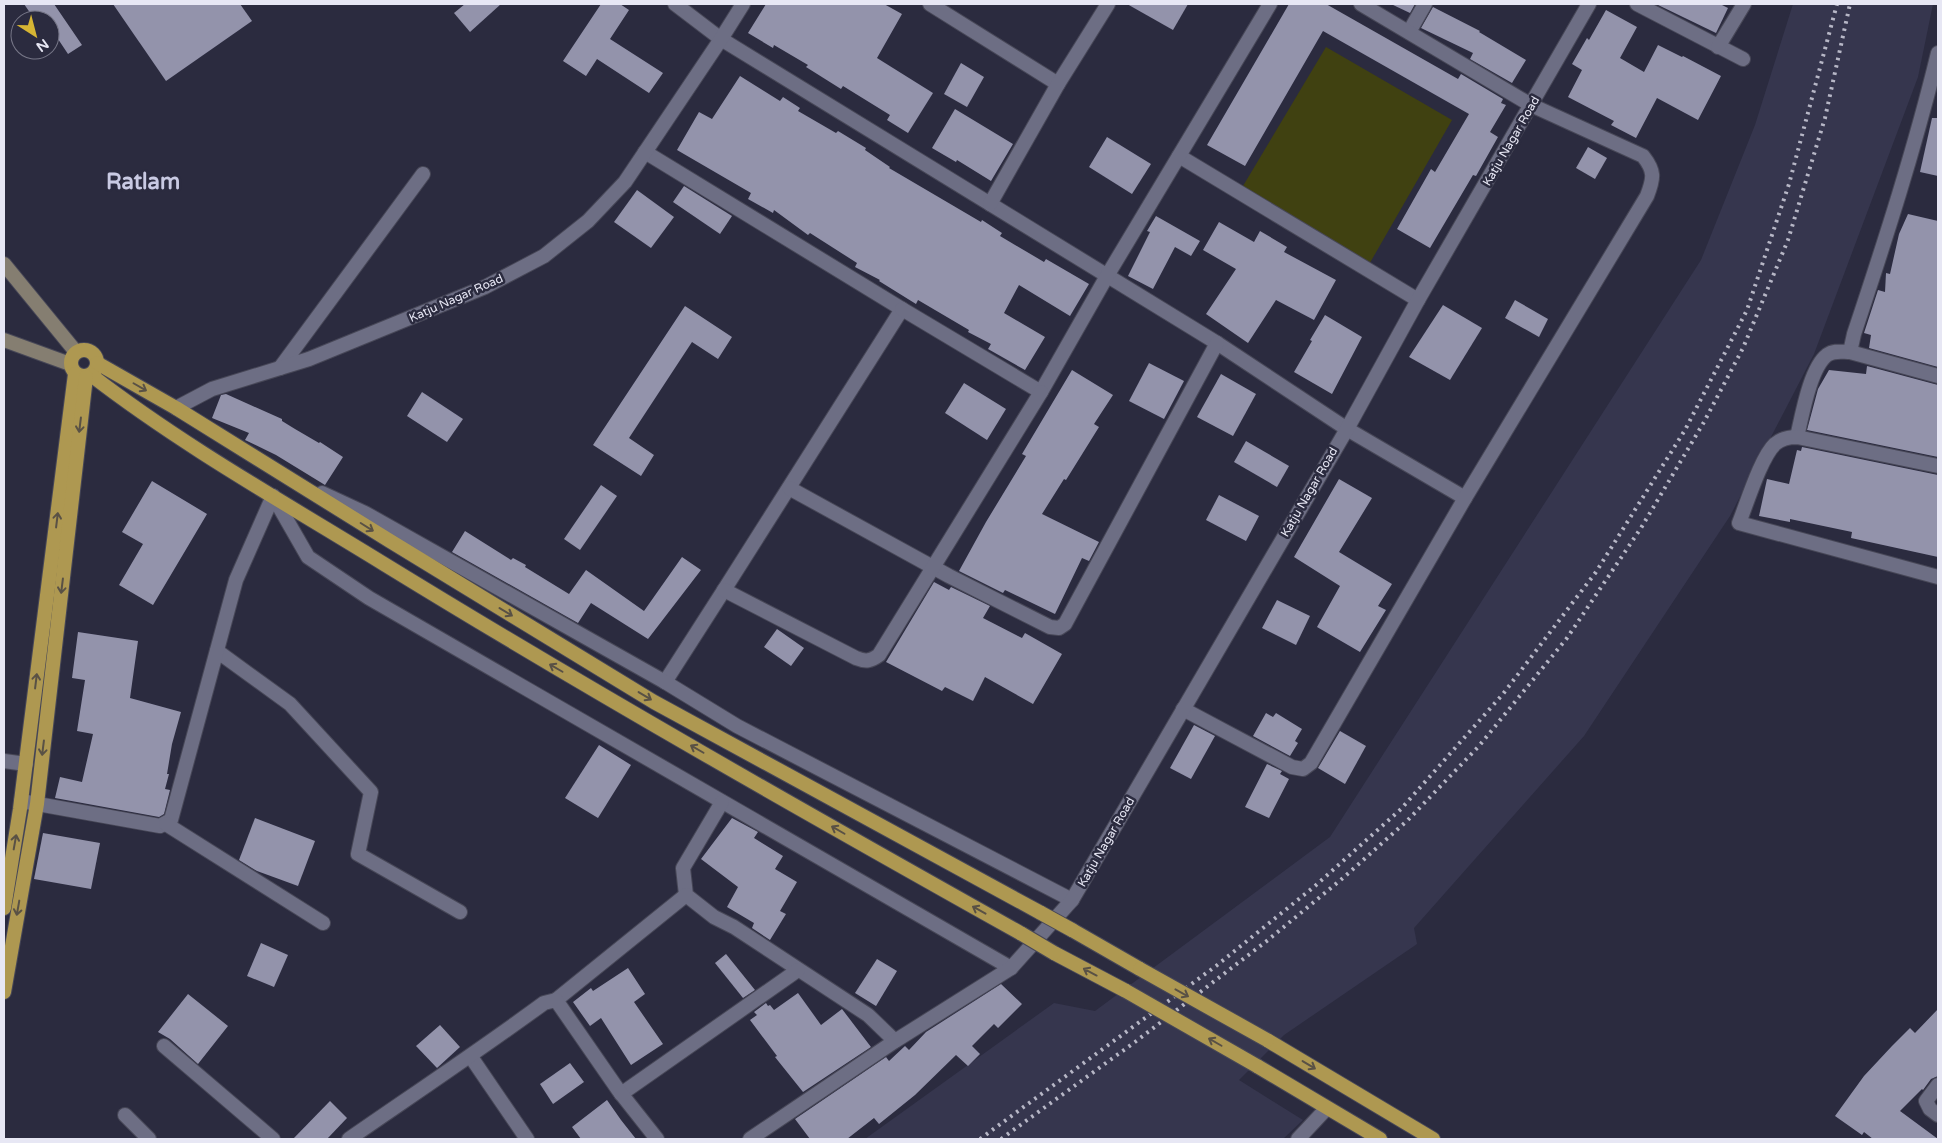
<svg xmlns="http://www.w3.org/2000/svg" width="1942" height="1143" font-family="'Varela Round',sans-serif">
	<rect width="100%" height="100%" fill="#2b2b3f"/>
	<polygon fill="#36364e" points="1793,4 1933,4 1918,77 1814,354 1730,516 1584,736 1414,928 1417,944 1284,1035 1239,1080 1303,1120 1283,1139 865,1139 1054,1003 1095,1011 1330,837 1701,260 1755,125"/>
	<polygon fill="#404111" points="1326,47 1452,120 1367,268 1237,196"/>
	<g fill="#9393ab">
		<polygon points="24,4 54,4 82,45 68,54 50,27 50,20 35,20"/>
		<polygon points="113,4 240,4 252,21 166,81"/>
		<polygon points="465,4 501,4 470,32 454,13"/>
		<polygon points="601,4 620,4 629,10 610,39 663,73 649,93 597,59 586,76 563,61"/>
		<polygon points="766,4 884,4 902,14 877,58 933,93 908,133 887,120 890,115 843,86 841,89 806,67 808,65 774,45 773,48 748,33"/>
		<polygon points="1127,4 1188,4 1173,30"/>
		<polygon points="1289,4 1326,4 1458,79 1461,74 1503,99 1501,103 1506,105 1490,132 1498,137 1476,176 1473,175 1430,248 1397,229 1431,169 1435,172 1469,114 1323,31 1245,166 1207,145"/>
		<polygon points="1391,4 1415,4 1410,13"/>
		<polygon points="1656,4 1720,4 1728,8 1716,33"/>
		<polygon points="1433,7 1480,31 1479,32 1526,60 1512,83 1470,59 1473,53 1421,28"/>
		<polygon points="1606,10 1637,27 1620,58 1644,72 1658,45 1682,57 1683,56 1721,76 1698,120 1657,98 1636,138 1611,125 1614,121 1568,97 1582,70 1572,64 1587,38 1589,40"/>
		<polygon points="961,63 984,77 967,107 944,94"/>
		<polygon points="740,76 780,101 783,97 800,108 798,111 836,133 838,131 866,148 865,150 890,167 889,168 981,222 982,220 1002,233 1000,236 1044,262 1046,259 1089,284 1070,316 1019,285 1004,313 1045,337 1025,370 988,349 991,344 968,332 969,330 918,300 916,304 879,281 880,280 855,267 857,263 810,233 808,235 774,210 773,213 748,199 751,193 677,150 699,112 712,119"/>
		<polygon points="955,109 1013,144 991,181 957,160 956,162 932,148"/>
		<polygon points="1932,118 1938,118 1938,176 1920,172"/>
		<polygon points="1107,137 1151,164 1132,194 1089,167"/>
		<polygon points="1588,147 1607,158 1595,179 1576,168"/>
		<polygon points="684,186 732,216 720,234 673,202"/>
		<polygon points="637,190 674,217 651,248 614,222"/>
		<polygon points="1908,214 1938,221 1938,367 1869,348 1871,335 1864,333 1878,290 1885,292 1886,273 1890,274 1899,234"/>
		<polygon points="1156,216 1200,241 1191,256 1175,247 1153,289 1128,276 1150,232 1147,231"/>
		<polygon points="1219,222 1254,242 1260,231 1287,247 1284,252 1336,280 1314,320 1276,300 1248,343 1206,314 1236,269 1203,250"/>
		<polygon points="1515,300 1548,319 1539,337 1505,318"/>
		<polygon points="1443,305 1482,328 1450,380 1409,357"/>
		<polygon points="685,306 732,337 718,359 692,342 629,438 654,455 641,476 593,445"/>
		<polygon points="1325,315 1362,337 1332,394 1294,372 1312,341 1310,340"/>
		<polygon points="1149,363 1184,381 1164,419 1129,401"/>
		<polygon points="1867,366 1938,385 1938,457 1807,430 1818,389 1829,370 1866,374"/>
		<polygon points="1072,370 1113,395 1094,424 1099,427 1066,480 1064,479 1042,514 1099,542 1089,561 1082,558 1055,614 1005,590 1003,593 959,571 986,522 1026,456 1022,454"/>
		<polygon points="1221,374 1256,394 1233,436 1197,417"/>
		<polygon points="964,383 1006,409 987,440 945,413"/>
		<polygon points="422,392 463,419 447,442 407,416"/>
		<polygon points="226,394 282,419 282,421 295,429 319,443 320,442 343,457 325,485 276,455 245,440 249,433 212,418 221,395"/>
		<polygon points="1246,441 1289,466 1277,487 1234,462"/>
		<polygon points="1802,447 1938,475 1938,557 1851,538 1852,532 1790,519 1790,522 1759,516 1767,479 1789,484 1797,450 1801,451"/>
		<polygon points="1339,479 1372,498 1339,552 1392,584 1378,606 1386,610 1360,652 1317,627 1340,586 1294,557"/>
		<polygon points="152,481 207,514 153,605 119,585 143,544 122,532"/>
		<polygon points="601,485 617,496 580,550 564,539"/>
		<polygon points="1219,495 1259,516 1246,541 1206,520"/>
		<polygon points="465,531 511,560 513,558 526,565 525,567 569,594 586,570 644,611 682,557 701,570 648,639 591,603 578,623 452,552"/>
		<polygon points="934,582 949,590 951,587 990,606 983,618 1022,638 1025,633 1062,654 1033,704 985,677 973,701 945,687 942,691 886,662"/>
		<polygon points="1277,600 1310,616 1296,645 1262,628"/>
		<polygon points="777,629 804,648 791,666 764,647"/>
		<polygon points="78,632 138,641 130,698 181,712 172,744 167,774 169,774 165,789 170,790 164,814 159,817 55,798 60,777 82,782 93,734 77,731 85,680 72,678"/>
		<polygon points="1266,713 1273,717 1276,713 1302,729 1295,741 1298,743 1290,756 1253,736"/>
		<polygon points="1194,725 1215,736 1191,779 1170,768"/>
		<polygon points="1340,731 1366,746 1345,784 1318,768"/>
		<polygon points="599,745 631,765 598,818 565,798"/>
		<polygon points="1267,764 1282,771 1280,774 1289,779 1269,818 1245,807"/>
		<polygon points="255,818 315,841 298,886 257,871 239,860"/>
		<polygon points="732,818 758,832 754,838 783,856 775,869 797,882 780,911 786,914 770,940 752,928 754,923 727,907 738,887 701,859"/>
		<polygon points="43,833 100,843 91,889 34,879"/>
		<polygon points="261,943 288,955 274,987 247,976"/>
		<polygon points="726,954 755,990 743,998 715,963"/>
		<polygon points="877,959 897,971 876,1006 855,993"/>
		<polygon points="628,968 645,994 634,1002 663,1044 631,1065 601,1018 590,1026 573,1002 591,988 593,991"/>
		<polygon points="1001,984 1022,1004 998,1028 994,1024 972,1046 980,1054 968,1066 956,1055 915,1095 879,1124 874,1118 847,1139 810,1139 795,1119 886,1057 889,1061 905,1046 909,1050 926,1032"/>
		<polygon points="798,993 821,1025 842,1009 871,1047 803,1092 775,1057 777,1056 750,1020 757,1015 754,1012 766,1003 768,1006 770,1005 774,1010"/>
		<polygon points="188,994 228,1026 198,1064 170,1039 158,1032"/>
		<polygon points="1938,1009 1938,1076 1931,1079 1923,1090 1922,1089 1900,1111 1938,1139 1873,1139 1864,1132 1862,1135 1835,1116 1864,1076 1892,1046 1910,1028 1915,1033"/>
		<polygon points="440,1025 460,1047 437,1068 416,1046"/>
		<polygon points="570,1063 584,1082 553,1104 540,1084"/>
		<polygon points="607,1100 621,1120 636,1139 581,1139 572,1127"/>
		<polygon points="330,1101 347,1118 327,1139 293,1139"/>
	</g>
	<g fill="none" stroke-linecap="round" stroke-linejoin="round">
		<g stroke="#474757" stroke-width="16">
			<g id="minor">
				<polyline points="675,4 721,39 1217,343 1347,429 1465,498"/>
				<polyline points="930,4 1058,84"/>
				<polyline points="1637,4 1743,59"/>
				<polyline points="1409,32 1425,4"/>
				<polyline points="1718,47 1744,4"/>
				<polyline points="645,152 902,309 724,590 665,682"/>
				<polyline points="1179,156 1418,300"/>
				<polyline points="990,204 1058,84 1108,4"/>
				<polyline points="902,309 1041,392 1107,276 1270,4"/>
				<path d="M1850 352 1854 334C1885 241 1915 148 1938 53"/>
				<polyline points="280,368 423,174"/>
				<polyline points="176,408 212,389 309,359 485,287 544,256 588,221 625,182 721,39 743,4"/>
				<path d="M1797 437C1802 416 1810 368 1827 355 1834 350 1842 352 1850 352L1938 376"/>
				<path d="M1938 466 1797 437C1789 437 1782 438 1775 444 1761 457 1747 503 1739 523L1938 577"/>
				<polyline points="789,488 949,576 1050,627 1059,628 1065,624 1217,343"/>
				<polyline points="322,493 365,513 665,682 737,726 1072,900"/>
				<polyline points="273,496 308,557 369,598 1011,968"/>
				<path d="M724 590 856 658C866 662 871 661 879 655L1041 392"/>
				<polyline points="217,651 290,704 371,792 358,854 460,912"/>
				<path d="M1183 709 1292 767 1303 769 1311 763 1465 498 1647 196C1654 178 1655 171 1643 156L1531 105 1361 4"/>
				<polyline points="4,761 26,764"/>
				<polyline points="21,801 160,826 171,820 236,580 273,496"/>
				<polyline points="722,802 683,868 686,895 714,917 734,927 868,1015 895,1041"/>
				<polyline points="166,824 323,923"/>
				<polyline points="556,1000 686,895"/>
				<polyline points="164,1046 273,1139"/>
				<polyline points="471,1057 527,1139"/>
				<polyline points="1938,1085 1926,1101 1930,1109 1938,1115"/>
				<polyline points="621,1094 798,970"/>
				<polyline points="125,1115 149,1139"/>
				<path d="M349 1139C414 1094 480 1050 544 1003L556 1000 619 1091 657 1139"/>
				<polyline points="750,1139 895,1041 1011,968 1072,900 1347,429 1418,300 1589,4"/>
				<polyline points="1298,1139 1327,1108"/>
			</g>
		</g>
		<g stroke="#474757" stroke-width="16">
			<g id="secondary">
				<polyline points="4,264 76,352"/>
				<polyline points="4,340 70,364"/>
			</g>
		</g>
		<g stroke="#474757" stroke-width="16">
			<g id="trunk">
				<circle cx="84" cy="363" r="13"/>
				<polyline points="97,363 176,408 390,541 654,702 1041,913"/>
				<path d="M91 375C183 446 285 503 384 564 594 693 808 814 1022 934"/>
				<polyline points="4,908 20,809 75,374"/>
				<polyline points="1072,930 1140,969"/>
				<polyline points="1054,953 1126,991"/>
				<polyline points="4,992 37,804 86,377"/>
				<polyline points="1267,1040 1433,1139"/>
				<polyline points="1257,1066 1380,1139"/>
			</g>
		</g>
		<use href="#minor" stroke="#6d6e84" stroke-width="14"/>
		<use href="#secondary" stroke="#857e71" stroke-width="14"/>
		<use href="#trunk" stroke="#ae9851" stroke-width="14"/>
		<g stroke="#b7b7c6" stroke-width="4" stroke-dasharray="2.5 5" stroke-linecap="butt">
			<polyline points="980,1139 1216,966 1315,886 1401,809 1503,694 1596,572 1685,430 1747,310 1789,184 1837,4"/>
			<polyline points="1001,1139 1135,1042 1268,940 1343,878 1408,820 1479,746 1567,638 1641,528 1704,422 1743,348 1788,240 1825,118 1850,4"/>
		</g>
		<g stroke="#474757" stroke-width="16" stroke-linecap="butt">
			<g id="trunk-bridge">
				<polyline points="1041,913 1072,930"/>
				<polyline points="1022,934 1054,953"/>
				<polyline points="1140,969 1267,1040"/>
				<polyline points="1126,991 1257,1066"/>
			</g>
		</g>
		<use href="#trunk-bridge" stroke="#ae9851" stroke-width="14"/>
	</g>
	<defs><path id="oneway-shaft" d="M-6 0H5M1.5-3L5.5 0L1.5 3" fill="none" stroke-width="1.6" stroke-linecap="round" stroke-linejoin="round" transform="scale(1.25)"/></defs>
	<g stroke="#595145">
		<use href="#oneway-shaft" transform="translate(140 387) rotate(30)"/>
		<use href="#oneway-shaft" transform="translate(80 425) rotate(97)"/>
		<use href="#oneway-shaft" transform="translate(57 520) rotate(-83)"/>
		<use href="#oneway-shaft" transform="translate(367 527) rotate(32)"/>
		<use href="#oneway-shaft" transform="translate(62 586) rotate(97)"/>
		<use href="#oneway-shaft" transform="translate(506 612) rotate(31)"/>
		<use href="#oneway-shaft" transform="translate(556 668) rotate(-150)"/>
		<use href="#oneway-shaft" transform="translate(36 681) rotate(-83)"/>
		<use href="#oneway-shaft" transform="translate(645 696) rotate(31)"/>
		<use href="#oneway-shaft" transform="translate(43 748) rotate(97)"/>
		<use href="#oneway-shaft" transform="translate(697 749) rotate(-150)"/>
		<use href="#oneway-shaft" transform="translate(838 830) rotate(-150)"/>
		<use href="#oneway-shaft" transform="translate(15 842) rotate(-80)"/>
		<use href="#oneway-shaft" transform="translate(18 908) rotate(100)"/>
		<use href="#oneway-shaft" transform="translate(979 910) rotate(-151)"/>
		<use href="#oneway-shaft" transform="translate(1090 972) rotate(-152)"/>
		<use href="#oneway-shaft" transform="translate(1182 993) rotate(29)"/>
		<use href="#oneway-shaft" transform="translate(1215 1042) rotate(-150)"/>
		<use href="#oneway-shaft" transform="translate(1309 1065) rotate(31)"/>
	</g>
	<g text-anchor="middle" stroke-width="5" stroke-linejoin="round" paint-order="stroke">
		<g font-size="12" fill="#e7e7f4" stroke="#2b2b3f">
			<text transform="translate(1511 141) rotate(-60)" y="4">Katju Nagar Road</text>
			<text transform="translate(456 298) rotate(-24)" y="4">Katju Nagar Road</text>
			<text transform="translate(1309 492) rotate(-60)" y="4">Katju Nagar Road</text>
			<text transform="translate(1106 842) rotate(-60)" y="4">Katju Nagar Road</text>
		</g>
		<g font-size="22" font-weight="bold" fill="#c9cae3" stroke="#2b2b3f">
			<text x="143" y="189">Ratlam</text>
		</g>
	</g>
	<rect width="1942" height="1143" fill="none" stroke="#e7e7f4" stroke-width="10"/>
	<g transform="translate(35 35) rotate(144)"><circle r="24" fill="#2b2b3f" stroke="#767687"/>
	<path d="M0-4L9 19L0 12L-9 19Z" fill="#d6b534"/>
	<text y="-8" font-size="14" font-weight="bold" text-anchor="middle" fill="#e7e7f4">N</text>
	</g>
</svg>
